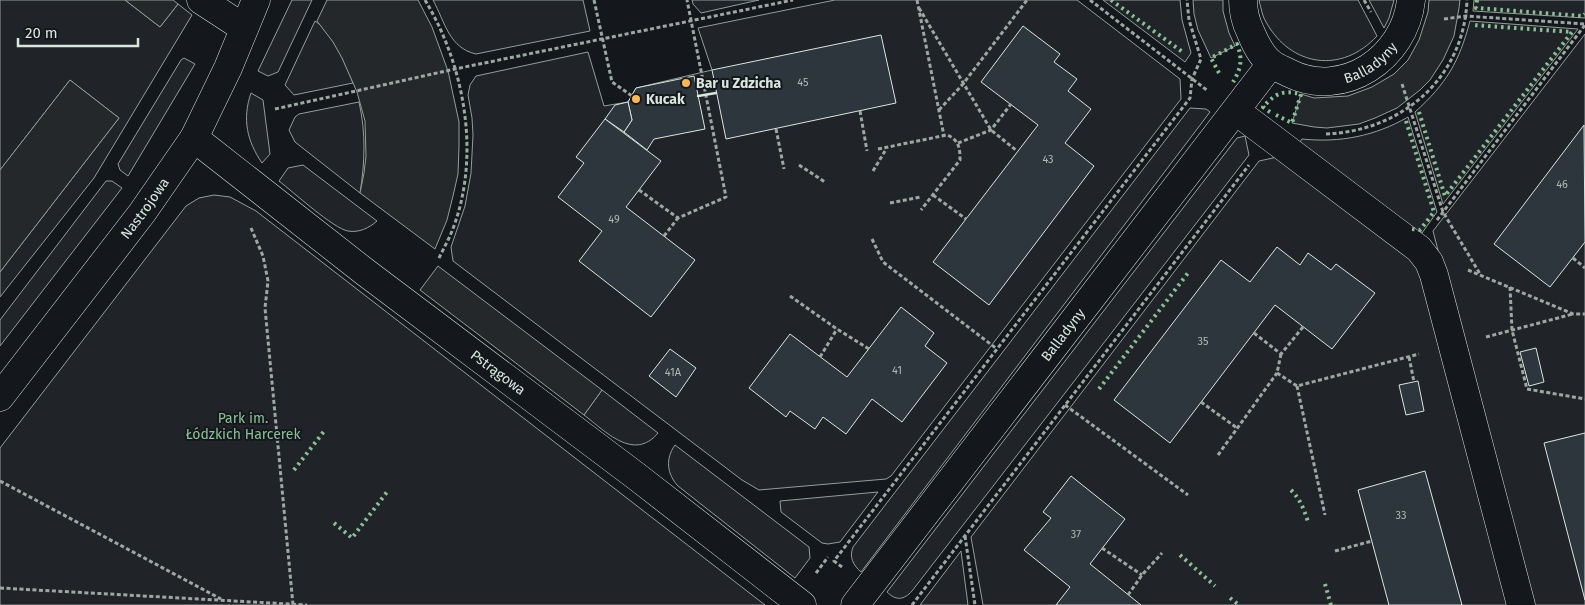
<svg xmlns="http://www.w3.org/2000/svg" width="1585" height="605" font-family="'Fira Sans',sans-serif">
	<rect width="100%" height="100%" fill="#14181c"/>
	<g fill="#202428" stroke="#939e99">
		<polygon points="0,0 125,0 160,27 178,4 192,15 94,178 0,297 0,272 119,118 70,80 0,170"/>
		<polygon points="292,0 312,0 278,72 268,76 258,71"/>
		<path d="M433 0H583L590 31 476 54C449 48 445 22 433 0Z"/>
		<polygon points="692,0 759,0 701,13 693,4"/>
		<polygon points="835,0 1077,0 1180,79 1181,99 891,476 886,479 759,490 742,480 453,261 451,247 465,206 471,173 473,135 472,118 468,95 470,85 476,76 588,52 604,106 628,102 636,88 712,70 698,28"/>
		<polygon points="1103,0 1180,0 1182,20 1191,53 1185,62"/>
		<path d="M1259 0H1358L1377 36C1342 74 1291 67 1266 22 1262 16 1261 7 1259 0Z"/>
		<polygon points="1369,0 1394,0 1389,18 1384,28"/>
		<polygon points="1474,0 1585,0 1585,18 1473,11"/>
		<path d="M315 21C332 32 346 65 353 83L294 95 285 85Z"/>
		<path d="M1470 21 1578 29 1443 204 1415 112C1447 83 1459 62 1470 21Z"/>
		<polygon points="1585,34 1585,605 1530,605 1433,231"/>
		<polygon points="184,58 195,64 128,176 120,170 118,164 181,60"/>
		<path d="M251 93 263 100 270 154 262 163C247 141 242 119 251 93Z"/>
		<path d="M359 102C366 133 365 162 360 193L295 142 289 130 295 117 299 114Z"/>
		<path d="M1190 108 1206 109 1210 112 861 572C853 565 849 557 853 547Z"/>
		<path d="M1408 117 1437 212 1422 233 1415 234 1297 146 1302 139C1340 143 1375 136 1408 117Z"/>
		<path d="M1245 136 1249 155 912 591C904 600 896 601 887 592L1237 138Z"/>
		<polygon points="1282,156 1389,238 1420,270 1511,605 983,605 971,537 1259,161"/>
		<path d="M303 165 377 221C369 228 359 233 348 231 334 229 292 191 279 181L288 168Z"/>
		<polygon points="106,181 112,181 122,188 0,346 0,320"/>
		<polygon points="214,195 230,197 256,211 765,605 0,605 0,448 186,206 199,198"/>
		<path d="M602 390 658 433C634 462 605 431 584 415Z"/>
		<path d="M675 445 809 547 810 558 795 578 678 486C667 474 665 459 675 445Z"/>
		<polygon points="878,492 840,542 828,544 822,543 781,512 780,501"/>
		<polygon points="961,551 968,605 920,605"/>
	</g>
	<g fill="#24282b" stroke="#939e99">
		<polygon points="125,0 173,0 178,4 160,27"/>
		<polygon points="327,0 418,0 432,27 448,71 459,122 459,146 458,174 453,196 447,220 435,249 360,193 364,173 366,156 365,121 357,92 342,58 333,42 317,21"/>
		<polygon points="1193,0 1223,0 1223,11 1229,33 1235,46 1211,58 1198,30 1194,14"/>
		<polygon points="1429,0 1460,0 1459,8 1454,36 1443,60 1430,80 1420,90 1397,108 1375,118 1359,124 1327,128 1314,127 1292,123 1301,94 1314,98 1348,96 1372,87 1394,74 1408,60 1419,40 1428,12"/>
		<polygon points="70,80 119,118 0,272 0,170"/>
		<polygon points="438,266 602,390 584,415 420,290"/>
	</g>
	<g fill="#2c363c" stroke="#d8e6dc">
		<polygon points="1023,26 1060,54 1054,62 1077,79 1068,91 1091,109 1065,143 1094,166 989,305 933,262 1038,125 981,82"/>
		<polygon points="881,35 896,103 726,139 712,70"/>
		<polygon points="694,76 705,129 654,139 647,150 624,132 632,120 628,102 636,88"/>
		<polygon points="628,102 632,120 624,132 605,119 615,105"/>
		<polygon points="605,119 661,161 626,207 695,260 651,317 579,261 602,231 558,197 584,163 576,157"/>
		<polygon points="1584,125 1585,242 1550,287 1494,244"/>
		<polygon points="1277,247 1300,265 1308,253 1331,270 1336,264 1375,293 1332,349 1275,305 1170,443 1114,400 1221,260 1250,282"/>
		<polygon points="901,307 934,333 925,346 947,363 902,422 872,399 846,434 823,417 815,429 790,411 786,417 749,388 790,334 847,377"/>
		<polygon points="1536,348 1544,382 1529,386 1520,352"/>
		<polygon points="670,349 696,368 676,397 649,376"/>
		<polygon points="1418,381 1424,411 1406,415 1399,385"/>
		<polygon points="1585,433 1585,600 1544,443"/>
		<polygon points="1425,471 1462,605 1389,605 1358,490"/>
		<polygon points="1071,476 1125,519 1090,564 1141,605 1056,605 1070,587 1024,550 1051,518 1043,512"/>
	</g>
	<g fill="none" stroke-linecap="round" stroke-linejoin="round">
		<g stroke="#d8e6dc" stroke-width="29">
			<g id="minor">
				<polyline points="201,0 244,28"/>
				<path id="s1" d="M1243 0C1243 12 1246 23 1251 33 1255 43 1263 58 1272 64 1277 68 1284 70 1289 73 1343 100 1405 58 1411 0"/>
				<polyline points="1236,111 1419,249 1429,262 1434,275 1521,605"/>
				<path id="s2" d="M194 138 365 272 636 476 802 605"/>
				<path id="s3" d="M0 397 142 213 194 138 228 68 256 0"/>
				<path id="s4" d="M855 605 1271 64"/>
			</g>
		</g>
		<g stroke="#9da8a2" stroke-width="3" stroke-dasharray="4 2.5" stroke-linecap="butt">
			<path d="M425 0C466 68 482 161 450 236 446 244 442 252 438 260"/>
			<polyline points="594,0 612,82 632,96"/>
			<polyline points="917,0 944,136"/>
			<polyline points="1090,0 1208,91"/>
			<polyline points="1364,0 1371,12"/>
			<polyline points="919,8 991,130 1017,151"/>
			<polyline points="1444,19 1466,16 1585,24"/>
			<polyline points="1402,84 1443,212 1480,274"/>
			<polyline points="275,109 455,69 793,0"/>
			<polyline points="939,110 963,84 1027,0"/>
			<polyline points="860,111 867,151"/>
			<polyline points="776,129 784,169"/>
			<path d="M1326 134C1402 131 1464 78 1467 0"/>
			<polyline points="958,143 991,130 1011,104"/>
			<path d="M878 149 947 135C959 140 960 148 960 160L921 210"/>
			<polyline points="799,165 825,182"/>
			<polyline points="873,171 885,151"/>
			<polyline points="639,190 678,218 726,197 687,0"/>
			<polyline points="933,195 966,219"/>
			<polyline points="890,203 921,197"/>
			<polyline points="1437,220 1585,25"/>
			<polyline points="251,228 263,256 268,281 265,308 293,605"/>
			<polyline points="664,236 678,218"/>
			<polyline points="872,239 883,262 997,349"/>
			<polyline points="1573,258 1585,268"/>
			<polyline points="1468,270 1573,314 1585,314"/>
			<polyline points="1510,287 1512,330 1527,389 1585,399"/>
			<polyline points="790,296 837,329 869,349"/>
			<polyline points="1254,333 1281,354 1303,327"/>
			<polyline points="1486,337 1573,314"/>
			<polyline points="1281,354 1277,373 1297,386 1419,354"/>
			<polyline points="820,357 837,329"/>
			<polyline points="1409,357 1414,382"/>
			<polyline points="1297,386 1325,515"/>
			<polyline points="1201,402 1237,428"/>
			<polyline points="1065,405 1188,495"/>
			<polyline points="1218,455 1277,373"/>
			<polyline points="0,481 221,599"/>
			<polyline points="965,536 975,605"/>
			<polyline points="1102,548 1142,575"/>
			<polyline points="1335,551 1372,541"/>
			<polyline points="842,567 834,561 1190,98 1192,79 1201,59 1189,20 1187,0"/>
			<polyline points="816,573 828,557"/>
			<polyline points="0,588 307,605"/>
			<polyline points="1128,595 1142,575 1162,553"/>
			<polyline points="912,605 1249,165"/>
		</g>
		<use href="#minor" stroke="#14181c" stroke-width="28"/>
		<g stroke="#8ac095" stroke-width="4" stroke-dasharray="2.5 4" stroke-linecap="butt">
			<polyline points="1111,0 1184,53"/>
			<polyline points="1477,0 1476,8 1583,16 1585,14"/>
			<path d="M1219 73 1211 58 1237 44C1243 59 1241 69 1233 82"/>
			<path d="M1270 112 1263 107C1276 93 1282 90 1301 94L1292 123 1276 115"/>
			<polyline points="1419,112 1445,196 1572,32 1473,25"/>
			<polyline points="1406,121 1434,212 1420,230 1412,229"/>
			<polyline points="1099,389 1188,273"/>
			<polyline points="294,470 325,430"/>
			<path d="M1291 490C1300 499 1304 509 1308 522"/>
			<polyline points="334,523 352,538 387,492"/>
			<polyline points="1180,555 1215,586"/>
			<polyline points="1325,584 1331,605"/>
			<polyline points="1230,598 1239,605"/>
		</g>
		<polyline stroke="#d8e6dc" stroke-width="2.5" points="698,96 716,93"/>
	</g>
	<g fill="#ffb74d" stroke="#14181c" stroke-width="2">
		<circle cx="686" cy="83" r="5"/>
		<circle cx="636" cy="99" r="5"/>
	</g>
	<g text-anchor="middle" stroke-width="4" stroke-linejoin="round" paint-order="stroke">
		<g font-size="11" fill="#adbab4">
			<text x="803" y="86">45</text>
			<text x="1048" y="163">43</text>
			<text x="1562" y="188">46</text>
			<text x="614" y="223">49</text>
			<text x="1203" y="345">35</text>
			<text x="897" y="374">41</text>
			<text x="673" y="376">41A</text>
			<text x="1401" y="519">33</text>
			<text x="1076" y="538">37</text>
		</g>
		<g font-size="14" fill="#d8e6dc" stroke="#14181c">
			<text dy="5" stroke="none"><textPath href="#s1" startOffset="179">Balladyny</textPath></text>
			<text dy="5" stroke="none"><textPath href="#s3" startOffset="238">Nastrojowa</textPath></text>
			<text dy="5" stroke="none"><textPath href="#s4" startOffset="341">Balladyny</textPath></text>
			<text dy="5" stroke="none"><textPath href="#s2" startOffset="384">Pstrągowa</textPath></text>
		</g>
		<g font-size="14" font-weight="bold" fill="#d8e6dc" stroke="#14181c" text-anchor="start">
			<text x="696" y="88">Bar u Zdzicha</text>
			<text x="646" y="104">Kucak</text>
		</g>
		<g font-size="14" fill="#8ac095" stroke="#14181c">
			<text x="243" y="423">Park im.<tspan x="243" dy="16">Łódzkich Harcerek</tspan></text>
		</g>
	</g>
	<path d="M18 38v8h120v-8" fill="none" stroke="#d8e6dc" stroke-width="2.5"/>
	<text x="25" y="38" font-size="15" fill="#d8e6dc" stroke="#14181c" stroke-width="4" paint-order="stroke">20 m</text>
</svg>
